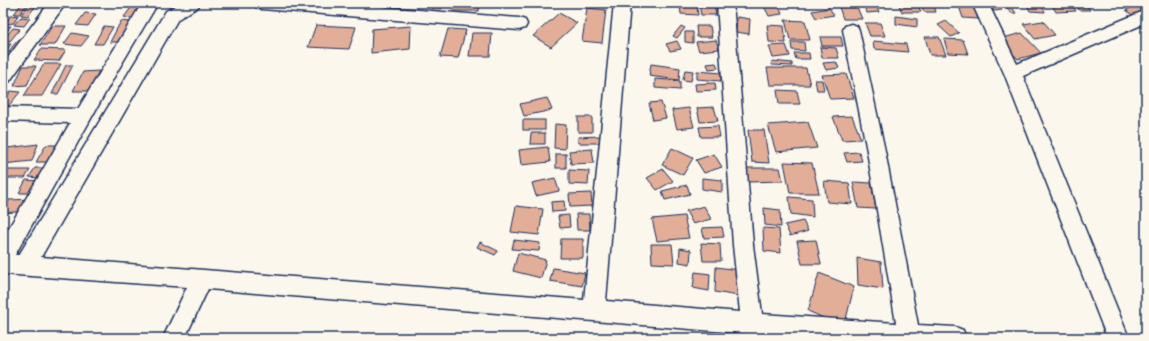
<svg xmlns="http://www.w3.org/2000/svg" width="1149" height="341" font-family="'Indie Flower',sans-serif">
	<rect width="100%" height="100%" fill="#fbf7ec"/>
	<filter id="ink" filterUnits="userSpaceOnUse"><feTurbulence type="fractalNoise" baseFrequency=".025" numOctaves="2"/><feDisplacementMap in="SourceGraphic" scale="8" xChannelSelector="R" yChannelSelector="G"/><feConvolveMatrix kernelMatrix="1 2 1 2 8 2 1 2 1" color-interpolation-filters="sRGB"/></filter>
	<g filter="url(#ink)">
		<g fill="#e3ae98" stroke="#1b2f5e">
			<polygon points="22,3 28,3 20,14 14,14"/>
			<polygon points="30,3 38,3 28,16 21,15"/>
			<polygon points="435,3 445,3 439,12 431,10"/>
			<polygon points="454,3 480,4 479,11 453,11"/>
			<polygon points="699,3 714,3 716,15 701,15"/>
			<polygon points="862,3 875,3 879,12 867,13"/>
			<polygon points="898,3 917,3 921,12 902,12"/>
			<polygon points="921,3 933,3 936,12 924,12"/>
			<polygon points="988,3 996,3 1002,10 994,11"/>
			<polygon points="1026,3 1041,3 1045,12 1030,11"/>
			<polygon points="1051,3 1071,3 1076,11 1056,12"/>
			<polygon points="1075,3 1086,3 1090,10 1079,10"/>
			<polygon points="778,4 782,14 769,16 764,6"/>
			<polygon points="1139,4 1146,9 1146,14 1136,18 1126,10"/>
			<polygon points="133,5 144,6 134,19 124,17"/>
			<polygon points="1005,5 1010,5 1016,13 1011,13"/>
			<polygon points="680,6 697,6 698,15 681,14"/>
			<polygon points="959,6 973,6 978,19 963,18"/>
			<polygon points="839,7 857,7 862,19 843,19"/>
			<polygon points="587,8 606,10 602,43 582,41"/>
			<polygon points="829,8 834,15 816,18 812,11"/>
			<polygon points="85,13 96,14 88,26 76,25"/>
			<polygon points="559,13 577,23 551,47 533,36"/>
			<polygon points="18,15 14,23 6,24 10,16"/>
			<polygon points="896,16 917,19 917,27 896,24"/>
			<polygon points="21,17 30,18 24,26 14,25"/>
			<polygon points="737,17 750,19 749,34 736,32"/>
			<polygon points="785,20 805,21 810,40 790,40"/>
			<polygon points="121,21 130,22 119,42 110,42"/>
			<polygon points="946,21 959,33 951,37 938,25"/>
			<polygon points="1043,21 1055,35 1035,39 1023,24"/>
			<polygon points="865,23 880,23 885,36 870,36"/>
			<polygon points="316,25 356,27 349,49 308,47"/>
			<polygon points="767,25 784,26 786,43 769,42"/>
			<polygon points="6,26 11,26 3,36 3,30"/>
			<polygon points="52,26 66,26 55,45 40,45"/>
			<polygon points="104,26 113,27 103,44 94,44"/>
			<polygon points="411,26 410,49 371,53 372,29"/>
			<polygon points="681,26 685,28 677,38 673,36"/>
			<polygon points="696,26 710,26 712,37 697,37"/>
			<polygon points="13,28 20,29 10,41 3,40"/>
			<polygon points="448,29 466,30 458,58 440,57"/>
			<polygon points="685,32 693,32 693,43 685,42"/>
			<polygon points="72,33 89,36 81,46 64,44"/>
			<polygon points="472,33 492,33 490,56 469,56"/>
			<polygon points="1022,33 1041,53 1018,59 999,39"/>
			<polygon points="820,37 841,37 843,46 822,46"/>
			<polygon points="925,37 939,37 946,55 930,55"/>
			<polygon points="944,39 963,40 968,54 948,53"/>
			<polygon points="716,40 719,49 699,51 696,42"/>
			<polygon points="17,41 26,41 18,53 8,52"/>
			<polygon points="677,41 681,49 670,51 666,44"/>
			<polygon points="873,41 906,44 908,52 874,49"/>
			<polygon points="791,42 804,42 805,51 792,50"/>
			<polygon points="3,44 11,44 4,54 3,54"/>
			<polygon points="786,45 790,56 773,58 769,46"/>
			<polygon points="820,47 836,48 839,58 822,58"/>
			<polygon points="41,49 66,50 59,61 34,60"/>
			<polygon points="794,53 809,53 810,59 796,59"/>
			<polygon points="772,61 792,63 792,66 772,65"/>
			<polygon points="836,62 839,68 826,70 823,63"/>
			<polygon points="716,63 718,68 709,69 707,64"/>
			<polygon points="44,64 61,64 42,96 24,96"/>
			<polygon points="651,64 680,68 679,80 649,76"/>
			<polygon points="66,65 73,65 58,94 52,94"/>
			<polygon points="23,66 36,66 27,85 14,86"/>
			<polygon points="767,68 806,68 810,85 770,85"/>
			<polygon points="685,70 693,71 691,81 683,80"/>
			<polygon points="99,71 89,91 73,91 83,72"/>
			<polygon points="697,71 721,73 721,81 697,79"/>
			<polygon points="846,74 854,98 830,99 822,75"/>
			<polygon points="655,79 680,81 680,90 655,88"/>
			<polygon points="815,80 822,80 824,90 817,90"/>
			<polygon points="715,83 716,90 696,91 695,84"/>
			<polygon points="777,90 797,91 800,104 779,104"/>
			<polygon points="11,91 20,92 7,108 3,107 3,101"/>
			<polygon points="547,98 552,110 524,116 520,104"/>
			<polygon points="661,102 666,118 653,120 649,103"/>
			<polygon points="714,107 718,121 700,122 697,108"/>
			<polygon points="689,108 694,127 677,129 672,110"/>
			<polygon points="852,116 861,139 842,140 833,117"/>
			<rect x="578" y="117" width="14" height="15"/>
			<rect x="523" y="120" width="22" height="10"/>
			<polygon points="808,122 817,148 776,152 768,125"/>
			<polygon points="555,124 566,125 565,149 554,148"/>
			<polygon points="718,126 720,137 701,137 699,127"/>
			<polygon points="748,130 764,130 769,163 752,162"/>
			<polygon points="531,133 545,133 545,144 530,144"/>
			<polygon points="600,136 600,143 578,143 578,137"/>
			<polygon points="38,144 32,161 3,164 8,148"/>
			<polygon points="46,145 61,145 52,162 36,162"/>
			<polygon points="548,147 550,162 521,165 519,150"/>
			<polygon points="672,148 693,158 683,175 662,165"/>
			<polygon points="592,149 594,163 571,164 569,151"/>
			<polygon points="859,152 862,161 847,162 844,153"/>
			<rect x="556" y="154" width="10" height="14"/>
			<polygon points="714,154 722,167 704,173 696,160"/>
			<polygon points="784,162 812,163 819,193 790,193"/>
			<polygon points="35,168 44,168 39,178 29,177"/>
			<polygon points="746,168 780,168 783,181 749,182"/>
			<polygon points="663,169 673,181 657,190 647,178"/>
			<polygon points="6,170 30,170 25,178 3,178"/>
			<polygon points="569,170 589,171 588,185 569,184"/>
			<polygon points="555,178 559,191 536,196 532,183"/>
			<polygon points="702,178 722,180 722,192 702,189"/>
			<polygon points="26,180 40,181 33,193 19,193"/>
			<polygon points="824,181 849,183 852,204 827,202"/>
			<polygon points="853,182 871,183 876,209 858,208"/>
			<polygon points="687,185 690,194 665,200 662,191"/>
			<polygon points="591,193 592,206 570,207 569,194"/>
			<polygon points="789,197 812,199 813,217 791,214"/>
			<polygon points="32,199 26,211 3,213 9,200"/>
			<polygon points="564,201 565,211 552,212 551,202"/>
			<polygon points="516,206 543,209 539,235 511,232"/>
			<polygon points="704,206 711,219 693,224 686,211"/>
			<polygon points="764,208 780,210 781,227 765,225"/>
			<polygon points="576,214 589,214 590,230 577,230"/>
			<polygon points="569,215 570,227 560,228 558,216"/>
			<polygon points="684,216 689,238 657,241 652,219"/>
			<polygon points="803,221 808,231 790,236 785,225"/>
			<polygon points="722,227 724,237 704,238 702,228"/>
			<polygon points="763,228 779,229 781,253 764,251"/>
			<polygon points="561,239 583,239 583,258 560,258"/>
			<polygon points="514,240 540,243 539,251 512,249"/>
			<polygon points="816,240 821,264 802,264 797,241"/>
			<polygon points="480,242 498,251 495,255 477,247"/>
			<polygon points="701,243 720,244 721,261 703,261"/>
			<polygon points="651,244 672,244 674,264 652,263"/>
			<polygon points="680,248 691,250 690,264 679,262"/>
			<polygon points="518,253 546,260 541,278 513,271"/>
			<polygon points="857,258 881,262 883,289 858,285"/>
			<polygon points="716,267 739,270 738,296 715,292"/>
			<polygon points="553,268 585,273 582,286 550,281"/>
			<polygon points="695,272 710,274 709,291 693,288"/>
			<polygon points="819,273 854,287 844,327 808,311"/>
		</g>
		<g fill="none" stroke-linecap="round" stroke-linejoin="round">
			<g stroke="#1b2f5e" stroke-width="3">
				<g id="minor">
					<polygon points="49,3 66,3 9,82 3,84 3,64"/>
					<polygon points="142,3 158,3 118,70 15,255 19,255 166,11 180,3 200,3 198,7 178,19 41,257 584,300 614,3 630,3 606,301 740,312 733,245 717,3 733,3 753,245 762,314 896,323 867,151 843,30 845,26 851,24 857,26 859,30 885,151 918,325 955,327 963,330 966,338 800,338 208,289 185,338 163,338 187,287 3,274 3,238 70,123 3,121 3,107 78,109"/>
					<polygon points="254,3 332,3 519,18 525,20 527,24 525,28 519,30 262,9 256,7"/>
					<polygon points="972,3 988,3 1017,64 1146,10 1146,23 1023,76 1129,338 1107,338 1004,73"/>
				</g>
			</g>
			<use href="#minor" fill="#fbf7ec" fill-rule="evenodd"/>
		</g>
	</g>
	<rect width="1149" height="341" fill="none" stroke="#fbf7ec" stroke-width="16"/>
	<rect x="8" y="8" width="1133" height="325" fill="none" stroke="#1b2f5e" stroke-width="1.5" filter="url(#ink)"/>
</svg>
